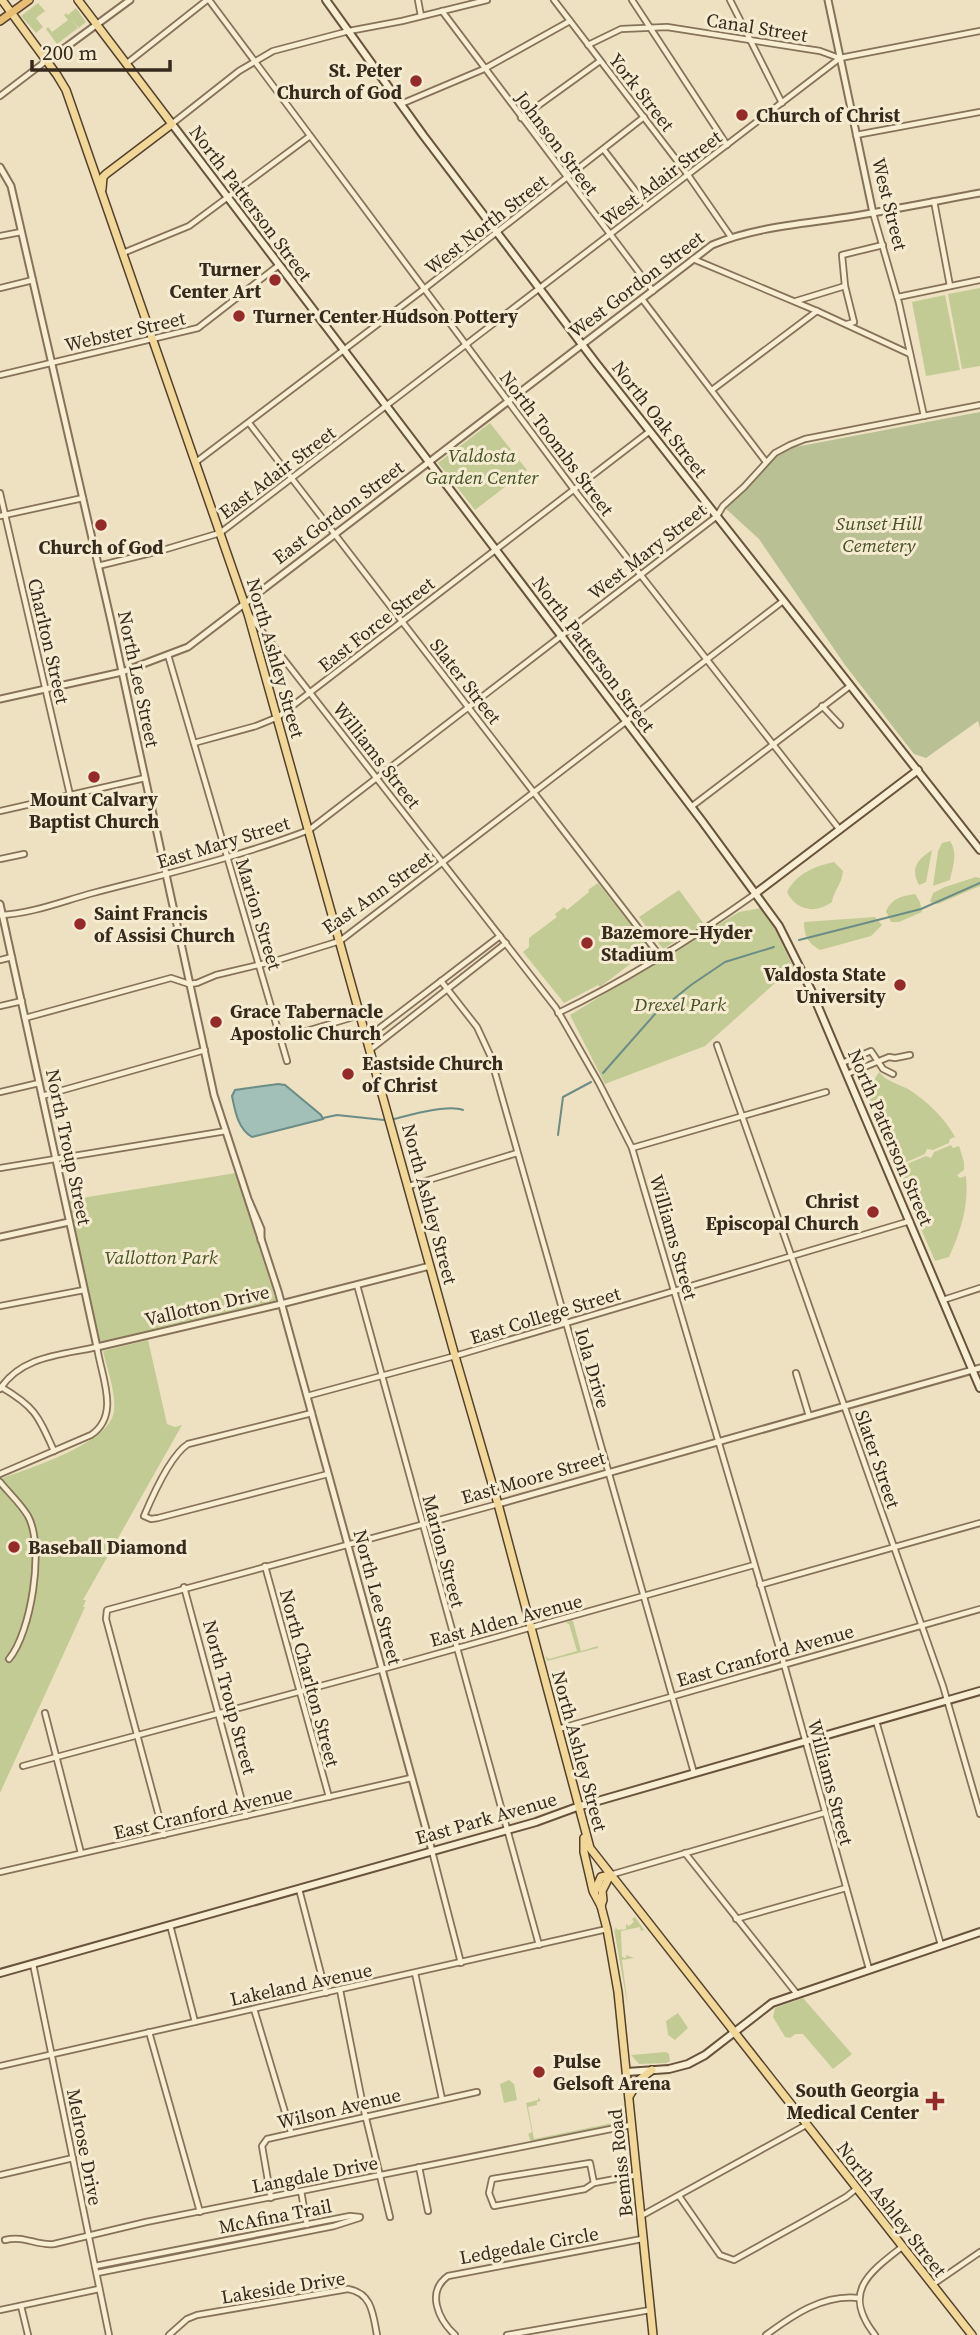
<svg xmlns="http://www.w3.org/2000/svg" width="980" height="2335" font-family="'Source Serif 4',serif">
	<rect width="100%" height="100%" fill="#ede1c1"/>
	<g fill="#c3cb95">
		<polygon points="38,3 45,11 36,18 43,27 36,33 21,16"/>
		<polygon points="76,8 86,22 79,28 72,20 78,28 57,44 46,29 48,27 52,32 68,20 64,15 66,13 68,15"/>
		<polygon points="980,288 980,366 962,369 948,294"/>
		<polygon points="945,295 960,370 926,376 912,302"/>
		<polygon points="490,423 527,470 475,510 438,463"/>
		<path d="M950 841C958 853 953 866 950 880L933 886 938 851 942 843Z"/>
		<path d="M932 850 926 882 919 885C910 868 917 860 932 850Z"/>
		<path d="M834 862 843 871C842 884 834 890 832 902 816 914 796 911 787 892 796 874 815 866 834 862Z"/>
		<polygon points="976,877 980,878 980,886 938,904 930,902 933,893 945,887"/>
		<polygon points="598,883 650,949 600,987 598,985 564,1003 523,952 529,947 529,938 557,917 555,914 564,907 567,910 589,892 588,890"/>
		<polygon points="679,890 704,924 663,949 639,917"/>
		<path d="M915 894 920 902 922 912 899 922H891L886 911C892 898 902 896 915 894Z"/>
		<polygon points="761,908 775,929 793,967 705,1046 605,1084 570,1015 739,912"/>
		<path d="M875 917 882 925 871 936 820 950C808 943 804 936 804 922Z"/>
		<path d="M879 1072C886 1081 898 1084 908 1089 927 1101 945 1118 955 1137L950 1139 949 1143 933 1150 927 1149 925 1154 895 1167 861 1086 872 1083Z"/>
		<path d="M951 1145 953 1148 959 1146 964 1162V1170L957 1175 960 1178 966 1176C969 1205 961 1231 949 1257L935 1261 895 1169 926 1156 931 1158 934 1152Z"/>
		<polygon points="236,1173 276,1301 106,1342 99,1341 69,1200"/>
		<path d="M148 1340 167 1424 175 1427 182 1425 83 1600H86L83 1607H85L0 1793V1479C29 1468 110 1444 114 1411 116 1392 107 1369 103 1351Z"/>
		<polygon points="571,1620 573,1621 581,1651 598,1646 598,1648 547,1661 546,1656 549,1659 577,1651 569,1624 566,1623"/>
		<polygon points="635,1917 644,1930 641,1931 640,1927 621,1931 622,1957 626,1958 626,1955 634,1958 622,1960 628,2008 614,1929 616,1931 615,1927 618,1930 626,1929 626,1924 629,1926 634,1922 632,1919"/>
		<polygon points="803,1998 852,2054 833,2069 803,2034 795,2034 790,2038 785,2037 773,2017 775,2008"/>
		<polygon points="678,2013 688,2028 675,2040 668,2035 666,2021"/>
		<polygon points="666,2052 669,2054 670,2061 666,2063 639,2064 631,2055"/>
		<polygon points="509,2080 514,2084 517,2100 504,2103 500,2084"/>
		<polygon points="538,2097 541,2101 537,2102 537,2105 528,2107 534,2139 613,2123 622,2123 531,2142 528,2134 532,2132 526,2103 538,2100"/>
	</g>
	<polygon fill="#b9c094" points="980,412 980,728 978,721 926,758 914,754 845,665 759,539 724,507 777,455 790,448"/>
	<path fill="#a3c0b8" stroke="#6b8d86" stroke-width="2" d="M278 1084 285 1085 321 1115 323 1119 252 1137C238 1129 235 1111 232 1096L235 1090Z"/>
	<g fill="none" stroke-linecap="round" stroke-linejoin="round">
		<g stroke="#6b8d86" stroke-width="2">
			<polyline points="799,940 921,909 980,883"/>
			<polyline points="603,1073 655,1014 691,985 725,962 774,947"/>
			<polyline points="323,1118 337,1115 384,1120"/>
			<path d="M394 1119C410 1115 448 1104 463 1110"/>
			<polyline points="558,1135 563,1097 591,1082"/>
		</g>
		<g stroke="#867259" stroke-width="8">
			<g id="minor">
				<polyline points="209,0 575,491 840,830"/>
				<polyline points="418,0 421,16"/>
				<polyline points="554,0 688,175 731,237"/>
				<polyline points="632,0 727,145"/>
				<polyline points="730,0 782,103"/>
				<polyline points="442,11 653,291"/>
				<polyline points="588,45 621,29 667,27 820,51 839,58"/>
				<polyline points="126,64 207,0"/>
				<polyline points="0,96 46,61"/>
				<polyline points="401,104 484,69 570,21"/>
				<polyline points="521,118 600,61"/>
				<polyline points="173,123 239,71 273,51 349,31 402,21 487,0"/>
				<polyline points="856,135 980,112"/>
				<polyline points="604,150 647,206"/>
				<polyline points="934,201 950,286"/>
				<polyline points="873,213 899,303 924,416"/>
				<polyline points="0,236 21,232"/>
				<polyline points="123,253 189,226 310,136"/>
				<polyline points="693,259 817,311 910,354"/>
				<polyline points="0,288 33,280"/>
				<polyline points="898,297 980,280"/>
				<polyline points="642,299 766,462"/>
				<polyline points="796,301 845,286"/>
				<polyline points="847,324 854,322 845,286 842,255 883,245"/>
				<polyline points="0,375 198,328 279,265"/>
				<polyline points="712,390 817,311"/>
				<polyline points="249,423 660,956"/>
				<polyline points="196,462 424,289 644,117"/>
				<polyline points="0,493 70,795"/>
				<polyline points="0,516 83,498"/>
				<polyline points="98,566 163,550 220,533 840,58 980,31"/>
				<polyline points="250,616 556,1008 599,1083 632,1148 784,1664 869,1969"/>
				<polyline points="168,655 287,1061"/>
				<polyline points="822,706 840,725"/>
				<polyline points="194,743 256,726 278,717 650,431"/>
				<polyline points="691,807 850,686"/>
				<polyline points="0,811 145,778"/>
				<polyline points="0,859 24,854"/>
				<path d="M0 915C31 914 63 901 93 893 166 874 239 857 309 830L717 516 723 506 744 487 775 453 790 445 805 439 980 405"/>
				<polyline points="0,960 12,957"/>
				<polyline points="441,981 477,1027 490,1055 694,1773"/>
				<polyline points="0,1006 22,1001"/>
				<path d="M558 1013C627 980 693 938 755 894"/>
				<polyline points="25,1018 171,978 189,984 197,983 216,975 275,961 340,941 783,601"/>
				<polyline points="368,1037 500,936"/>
				<polyline points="280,1039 360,1015"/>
				<polyline points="717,1045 943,1686 980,1814"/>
				<polyline points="371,1049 506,943"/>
				<polyline points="842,1063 871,1051 883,1069 893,1074"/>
				<polyline points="847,1074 889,1057 895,1058 910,1055"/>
				<polyline points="0,1092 39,1083"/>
				<polyline points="42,1096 205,1050"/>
				<polyline points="632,1148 826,1092"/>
				<polyline points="0,1168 226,1131"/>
				<polyline points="409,1186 517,1153"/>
				<polyline points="357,1285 539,1945"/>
				<polyline points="943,1300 980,1288"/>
				<polyline points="0,1306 84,1290"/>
				<polyline points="796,1373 809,1416"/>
				<path d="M1 1387C35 1407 38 1415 54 1451"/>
				<path d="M0 1389C21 1356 61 1355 97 1347 101 1376 121 1415 91 1435L0 1474"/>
				<polyline points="307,1396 455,1356 910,1221"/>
				<path d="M312 1413 188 1444C171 1455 152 1497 144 1516L151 1519 158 1518 328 1474"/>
				<path d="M0 1482C9 1493 21 1504 28 1516 45 1547 31 1633 9 1659"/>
				<polyline points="265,1566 329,1797"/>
				<polyline points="760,1585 980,1523"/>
				<polyline points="184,1587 246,1816"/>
				<polyline points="45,1713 81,1853"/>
				<polyline points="876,1721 941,1945"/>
				<polyline points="558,1729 980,1609"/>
				<polyline points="23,1766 365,1674 754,1565"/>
				<polyline points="164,1835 106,1619 107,1610 498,1504"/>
				<polyline points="432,1851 461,1963"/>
				<polyline points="685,1853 797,1994"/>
				<polyline points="0,1872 411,1778"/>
				<polyline points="610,1875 824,1813"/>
				<polyline points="299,1889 326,1993"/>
				<polyline points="736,1919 846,1888"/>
				<polyline points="170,1925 195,2022"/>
				<polyline points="33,1964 109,2335"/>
				<polyline points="415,1973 442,2099"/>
				<polyline points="340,1990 363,2106 390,2217"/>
				<polyline points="254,2009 291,2132"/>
				<polyline points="149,2032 200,2212"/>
				<polyline points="0,2066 607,1929"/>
				<polyline points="419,2167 428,2211"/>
				<polyline points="0,2175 73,2158"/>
				<polyline points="594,2183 590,2163 492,2179 489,2193 494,2206 585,2189 594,2183 636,2175"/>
				<polyline points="301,2191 307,2225"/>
				<polyline points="679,2196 720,2255 734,2260 806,2220 846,2197 856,2189"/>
				<polyline points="271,2198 262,2146 267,2139 477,2092"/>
				<polyline points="641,2216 806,2125"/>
				<path d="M5 2240C25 2235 36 2246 54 2244L146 2222 631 2125"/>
				<polyline points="95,2266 350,2216 360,2217"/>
				<polyline points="97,2273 334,2226 359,2218"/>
				<polyline points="932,2285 980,2252"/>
				<polyline points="21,2306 28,2335"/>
				<polyline points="0,2310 99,2289"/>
				<path d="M169 2335 187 2319 197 2315 348 2289C372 2293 373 2314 377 2335"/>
				<path d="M455 2335C438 2319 426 2292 448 2276L642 2239"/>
				<polyline points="507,2335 650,2310"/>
				<path d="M766 2335C793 2315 823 2294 859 2298"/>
				<path d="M875 2335C842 2293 867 2274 902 2247"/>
			</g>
		</g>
		<g stroke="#867259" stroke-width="9">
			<g id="tertiary">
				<polyline points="828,0 873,213"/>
				<polyline points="47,61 130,0"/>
				<polyline points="0,167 11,186 111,621 214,1095 248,1199 261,1229 261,1240"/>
				<path d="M0 699 122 672 188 647 712 245C754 227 803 224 848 217 892 210 936 201 980 193"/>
				<polyline points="0,904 97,1347 281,1304 430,1266"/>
				<polyline points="249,1202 278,1291 432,1851"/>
				<polyline points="0,1237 69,1222"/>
				<polyline points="498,1504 980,1368"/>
			</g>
		</g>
		<g stroke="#68533c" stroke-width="10">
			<g id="secondary">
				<polyline points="326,0 423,135 596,363 980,850"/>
				<polyline points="172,124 702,821 779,926 811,990 980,1388"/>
				<polyline points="756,893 918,770"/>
				<polyline points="0,1973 536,1822 577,1807 980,1691"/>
				<polyline points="627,2072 669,2069 688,2064 705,2055 772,2003 980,1932"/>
			</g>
		</g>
		<g stroke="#54402d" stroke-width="10">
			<g id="primary">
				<polyline points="2,0 57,75 66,90 248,614 455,1356 498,1504 590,1848 972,2335"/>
				<polyline points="78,0 172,124 106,174 103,177 102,189"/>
				<polyline points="584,1838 584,1852 593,1891"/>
				<polyline points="610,1875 601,1877 594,1893 601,1906 607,1929 618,1992 653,2335"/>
				<polyline points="601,1906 603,1900 602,1891 610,1875"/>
				<polyline points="630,2095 639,2080 652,2070"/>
			</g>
		</g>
		<g stroke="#54402d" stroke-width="10">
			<polyline id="trunk" points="0,21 29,0"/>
		</g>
		<use href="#minor" stroke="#f8eed4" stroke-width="4.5"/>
		<use href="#tertiary" stroke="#f8eed4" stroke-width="5"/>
		<use href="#secondary" stroke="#f8eed4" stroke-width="6"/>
		<use href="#primary" stroke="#f1d898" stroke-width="7"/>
		<use href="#trunk" stroke="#e7be74" stroke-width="7"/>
	</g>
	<g fill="#952b29" stroke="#f5ebd0" stroke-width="2.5">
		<circle cx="416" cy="81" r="7"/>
		<circle cx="742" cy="115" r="7"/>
		<circle cx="275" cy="280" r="7"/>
		<circle cx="239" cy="316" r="7"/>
		<circle cx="101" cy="525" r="7"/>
		<circle cx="94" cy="777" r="7"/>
		<circle cx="80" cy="924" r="7"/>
		<circle cx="587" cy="943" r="7"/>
		<circle cx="900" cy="985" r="7"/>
		<circle cx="216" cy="1022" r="7"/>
		<circle cx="348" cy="1074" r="7"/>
		<circle cx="873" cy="1212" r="7"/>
		<circle cx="14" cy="1547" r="7"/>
		<circle cx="539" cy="2072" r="7"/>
		<path d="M931.5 2090.5h7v7h7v7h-7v7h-7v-7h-7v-7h7z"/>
	</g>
	<g text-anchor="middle" stroke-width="6" stroke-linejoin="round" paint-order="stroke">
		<g font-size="19" fill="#362a1d" stroke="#f5ebd0">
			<text transform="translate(757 27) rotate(9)" y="7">Canal Street</text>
			<text transform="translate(642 92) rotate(52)" y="7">York Street</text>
			<text transform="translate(557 143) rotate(53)" y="7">Johnson Street</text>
			<text transform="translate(661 178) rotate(-37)" y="7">West Adair Street</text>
			<text transform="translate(251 203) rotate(53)" y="7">North Patterson Street</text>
			<text transform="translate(890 204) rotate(76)" y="7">West Street</text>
			<text transform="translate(486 224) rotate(-38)" y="7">West North Street</text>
			<text transform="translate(636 284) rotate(-37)" y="7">West Gordon Street</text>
			<text transform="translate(125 331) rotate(-13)" y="7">Webster Street</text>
			<text transform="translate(660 419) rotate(52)" y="7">North Oak Street</text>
			<text transform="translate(557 443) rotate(53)" y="7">North Toombs Street</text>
			<text transform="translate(277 472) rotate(-37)" y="7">East Adair Street</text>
			<text transform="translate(338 512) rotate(-37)" y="7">East Gordon Street</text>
			<text transform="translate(647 551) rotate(-38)" y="7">West Mary Street</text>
			<text transform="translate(376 624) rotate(-38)" y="7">East Force Street</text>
			<text transform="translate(49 641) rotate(77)" y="7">Charlton Street</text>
			<text transform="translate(594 654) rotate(53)" y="7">North Patterson Street</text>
			<text transform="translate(276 658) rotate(74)" y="7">North Ashley Street</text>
			<text transform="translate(139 679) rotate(78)" y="7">North Lee Street</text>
			<text transform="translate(466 681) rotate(52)" y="7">Slater Street</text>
			<text transform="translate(377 755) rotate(52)" y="7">Williams Street</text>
			<text transform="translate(223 842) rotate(-17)" y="7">East Mary Street</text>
			<text transform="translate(377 892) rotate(-35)" y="7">East Ann Street</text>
			<text transform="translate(259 914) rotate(73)" y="7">Marion Street</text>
			<text transform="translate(891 1137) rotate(67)" y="7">North Patterson Street</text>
			<text transform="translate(69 1147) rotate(78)" y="7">North Troup Street</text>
			<text transform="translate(430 1204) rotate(75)" y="7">North Ashley Street</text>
			<text transform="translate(674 1237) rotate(74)" y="7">Williams Street</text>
			<text transform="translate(207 1305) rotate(-13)" y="7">Vallotton Drive</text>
			<text transform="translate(545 1315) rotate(-17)" y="7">East College Street</text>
			<text transform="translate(593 1368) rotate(74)" y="7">Iola Drive</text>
			<text transform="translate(878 1459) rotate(71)" y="7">Slater Street</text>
			<text transform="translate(533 1477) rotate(-16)" y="7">East Moore Street</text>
			<text transform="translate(444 1551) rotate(75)" y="7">Marion Street</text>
			<text transform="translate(378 1597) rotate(75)" y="7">North Lee Street</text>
			<text transform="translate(506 1620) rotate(-15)" y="7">East Alden Avenue</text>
			<text transform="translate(765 1655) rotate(-16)" y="7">East Cranford Avenue</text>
			<text transform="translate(310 1678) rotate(75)" y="7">North Charlton Street</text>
			<text transform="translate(230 1697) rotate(75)" y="7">North Troup Street</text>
			<text transform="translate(580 1751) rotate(75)" y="7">North Ashley Street</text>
			<text transform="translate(831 1782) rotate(75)" y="7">Williams Street</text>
			<text transform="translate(203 1812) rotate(-13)" y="7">East Cranford Avenue</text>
			<text transform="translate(486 1818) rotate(-16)" y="7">East Park Avenue</text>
			<text transform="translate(301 1984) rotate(-12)" y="7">Lakeland Avenue</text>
			<text transform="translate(339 2108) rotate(-13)" y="7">Wilson Avenue</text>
			<text transform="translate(85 2147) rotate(79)" y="7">Melrose Drive</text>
			<text transform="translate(620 2163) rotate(-96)" y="7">Bemiss Road</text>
			<text transform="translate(315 2174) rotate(-11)" y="7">Langdale Drive</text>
			<text transform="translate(892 2209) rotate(52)" y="7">North Ashley Street</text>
			<text transform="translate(275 2216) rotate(-11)" y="7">McAfina Trail</text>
			<text transform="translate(529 2245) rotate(-10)" y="7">Ledgedale Circle</text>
			<text transform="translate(283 2287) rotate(-9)" y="7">Lakeside Drive</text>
		</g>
		<g font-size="19" font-weight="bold" fill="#362a1d" stroke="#f5ebd0" text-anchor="start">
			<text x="402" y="77" text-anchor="end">St. Peter<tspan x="402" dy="22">Church of God</tspan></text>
			<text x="756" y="122">Church of Christ</text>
			<text x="261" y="276" text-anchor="end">Turner<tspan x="261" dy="22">Center Art</tspan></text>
			<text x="253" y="323">Turner Center Hudson Pottery</text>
			<text x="101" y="554" text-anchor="middle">Church of God</text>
			<text x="94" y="806" text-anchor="middle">Mount Calvary<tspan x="94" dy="22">Baptist Church</tspan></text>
			<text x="94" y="920">Saint Francis<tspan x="94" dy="22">of Assisi Church</tspan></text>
			<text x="601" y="939">Bazemore–Hyder<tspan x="601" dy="22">Stadium</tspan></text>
			<text x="886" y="981" text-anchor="end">Valdosta State<tspan x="886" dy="22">University</tspan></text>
			<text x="230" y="1018">Grace Tabernacle<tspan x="230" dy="22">Apostolic Church</tspan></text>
			<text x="362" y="1070">Eastside Church<tspan x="362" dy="22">of Christ</tspan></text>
			<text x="859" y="1208" text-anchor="end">Christ<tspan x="859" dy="22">Episcopal Church</tspan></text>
			<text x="28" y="1554">Baseball Diamond</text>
			<text x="553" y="2068">Pulse<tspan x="553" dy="22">Gelsoft Arena</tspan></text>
			<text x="919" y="2097" text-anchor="end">South Georgia<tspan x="919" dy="22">Medical Center</tspan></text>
		</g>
		<g font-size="19" font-style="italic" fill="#455224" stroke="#f5ebd0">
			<text x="482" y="462">Valdosta<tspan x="482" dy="22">Garden Center</tspan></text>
			<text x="879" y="530">Sunset Hill<tspan x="879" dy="22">Cemetery</tspan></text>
			<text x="680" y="1011">Drexel Park</text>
			<text x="161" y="1264">Vallotton Park</text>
		</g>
	</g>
	<path d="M32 60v10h138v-10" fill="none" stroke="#362a1d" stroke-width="3.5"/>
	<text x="42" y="60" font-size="21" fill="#362a1d" stroke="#f5ebd0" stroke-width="5" paint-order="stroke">200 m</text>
</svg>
